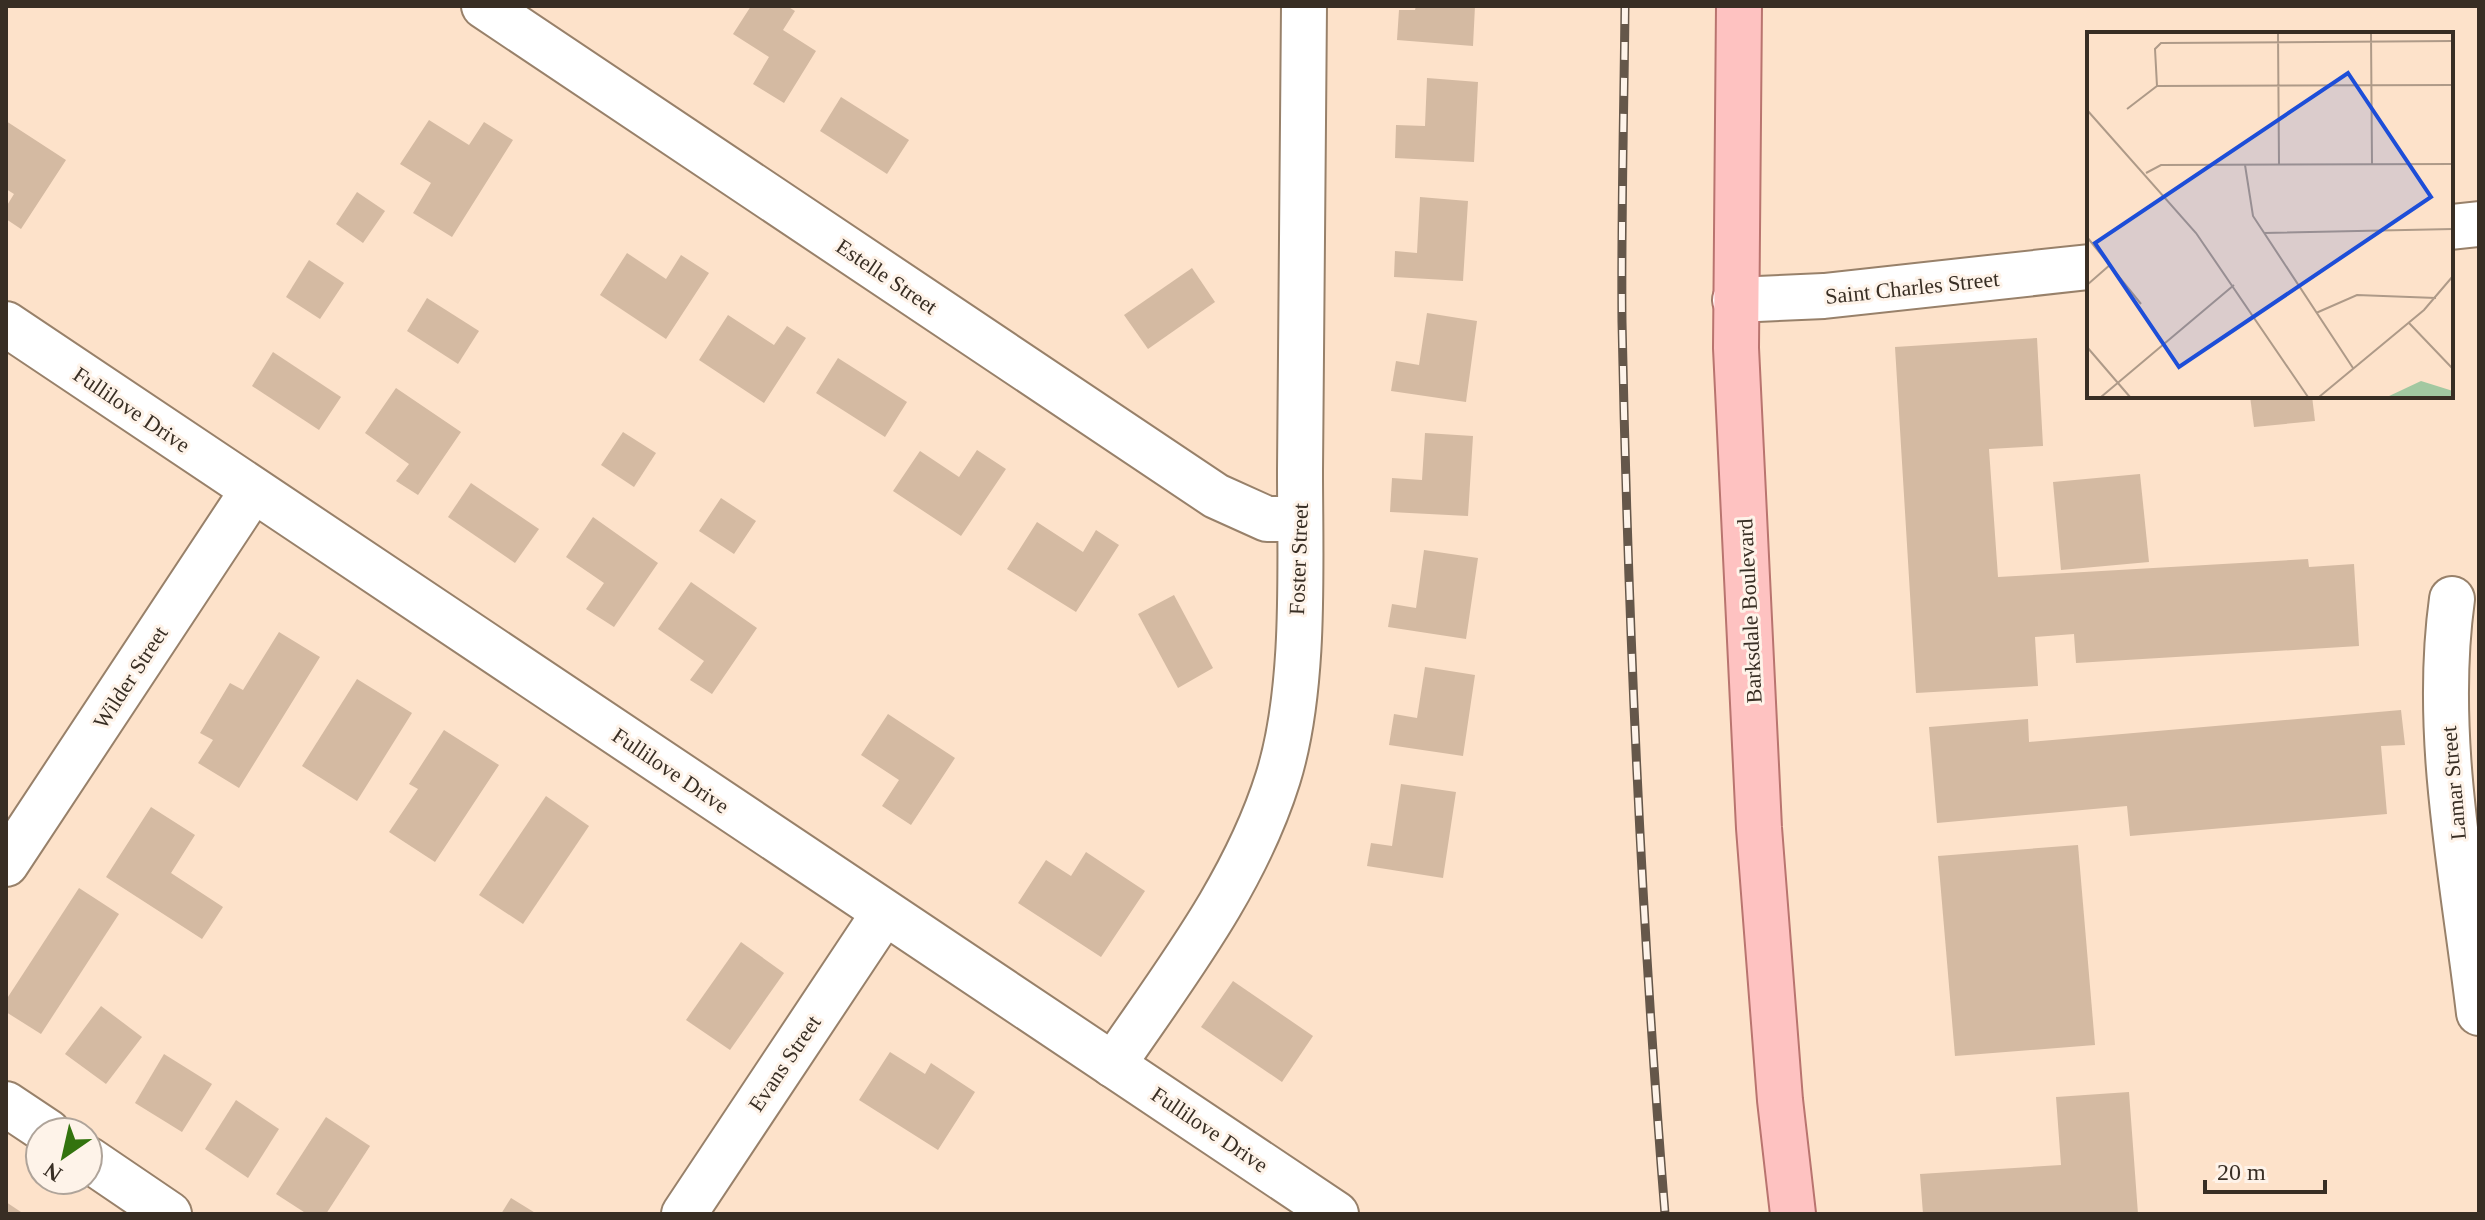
<svg xmlns="http://www.w3.org/2000/svg" width="2485" height="1220" font-family="Georgia,serif">
	<rect width="100%" height="100%" fill="#fde2ca"/>
	<g fill="#d4baa2">
		<polygon points="751,6 787,6 795,11 783,30 816,51 784,103 753,84 769,57 733,34"/>
		<polygon points="1416,6 1475,6 1473,46 1397,40 1399,10 1415,10"/>
		<polygon points="1427,78 1478,82 1474,162 1395,158 1396,125 1425,126"/>
		<polygon points="841,97 909,140 887,174 820,131"/>
		<polygon points="429,120 469,145 484,122 513,140 452,237 413,213 431,183 400,164"/>
		<polygon points="6,121 66,160 21,229 6,219 6,207 14,194 6,189"/>
		<polygon points="357,192 385,211 363,243 336,224"/>
		<polygon points="1420,197 1468,201 1463,281 1394,277 1395,251 1417,253"/>
		<polygon points="627,253 666,279 681,255 709,273 666,339 600,295"/>
		<polygon points="309,260 344,283 320,319 286,297"/>
		<polygon points="1192,268 1215,302 1148,349 1124,315"/>
		<polygon points="427,298 479,331 458,364 407,331"/>
		<polygon points="1427,313 1477,321 1466,402 1391,391 1396,361 1419,365"/>
		<polygon points="728,315 774,345 787,326 806,338 764,403 699,360"/>
		<polygon points="2037,338 2043,446 1989,449 1998,577 2308,559 2309,567 2354,564 2359,646 2076,663 2074,634 2035,637 2038,686 1916,693 1895,347"/>
		<polygon points="273,352 341,397 319,430 252,386"/>
		<polygon points="838,358 907,402 885,437 816,393"/>
		<polygon points="396,388 461,432 418,495 396,481 409,464 365,433"/>
		<polygon points="2250,396 2312,396 2315,421 2254,427"/>
		<polygon points="623,432 656,453 634,487 601,465"/>
		<polygon points="1425,433 1473,436 1468,516 1390,512 1392,478 1422,480"/>
		<polygon points="977,450 1006,469 961,536 893,491 920,451 959,477"/>
		<polygon points="2140,474 2149,562 2061,570 2053,482"/>
		<polygon points="471,483 539,529 515,563 448,517"/>
		<polygon points="721,498 756,521 734,554 699,531"/>
		<polygon points="593,517 658,563 614,627 586,609 604,583 566,557"/>
		<polygon points="1037,522 1083,552 1096,530 1119,545 1076,612 1007,569"/>
		<polygon points="1424,550 1478,558 1466,639 1388,627 1392,604 1416,608"/>
		<polygon points="691,582 757,628 712,694 690,680 704,661 658,629"/>
		<polygon points="1174,595 1213,668 1178,688 1138,614"/>
		<polygon points="279,632 320,657 239,788 198,763 213,740 200,733 230,683 243,690"/>
		<polygon points="1425,667 1475,675 1463,756 1389,745 1394,714 1417,718"/>
		<polygon points="357,679 412,713 357,801 302,766"/>
		<polygon points="2401,710 2405,745 2381,746 2387,814 2130,836 2127,806 1937,823 1929,727 2028,719 2029,742"/>
		<polygon points="888,714 955,758 911,825 882,806 899,780 861,755"/>
		<polygon points="444,730 499,765 435,862 389,832 418,789 409,784"/>
		<polygon points="1401,784 1456,792 1443,878 1367,866 1371,843 1392,846"/>
		<polygon points="546,796 589,826 523,924 479,895"/>
		<polygon points="151,807 195,835 171,873 223,907 202,939 106,877"/>
		<polygon points="2078,845 2095,1045 1955,1056 1938,856"/>
		<polygon points="1086,852 1145,891 1101,957 1018,903 1046,860 1071,876"/>
		<polygon points="79,888 119,914 41,1034 6,1012 6,1000"/>
		<polygon points="741,942 784,973 730,1050 686,1020"/>
		<polygon points="1233,981 1313,1036 1282,1082 1201,1027"/>
		<polygon points="101,1006 142,1037 106,1084 65,1054"/>
		<polygon points="890,1052 925,1074 931,1063 975,1092 938,1150 859,1100"/>
		<polygon points="164,1054 212,1084 182,1132 135,1103"/>
		<polygon points="2129,1092 2138,1214 1923,1214 1920,1174 2061,1165 2056,1097"/>
		<polygon points="236,1100 279,1129 248,1178 205,1149"/>
		<polygon points="326,1117 370,1146 326,1214 307,1214 276,1194"/>
		<polygon points="511,1198 537,1214 501,1214"/>
		<polygon points="6,1202 24,1214 6,1214"/>
	</g>
	<g fill="none" stroke-linecap="round" stroke-linejoin="round">
		<g stroke="#98816a" stroke-width="48">
			<g id="minor">
				<polyline points="484,6 1216,496 1267,519 1300,519"/>
				<polyline points="2451,227 2479,224"/>
				<polyline points="1735,300 1824,296 2089,267"/>
				<polyline points="6,324 1336,1214"/>
				<path d="M2452 599C2433 736 2463 877 2479 1013"/>
				<polyline points="6,864 253,490"/>
				<path d="M1113 1065C1175 974 1245 884 1278 778 1306 688 1300 566 1300 471 1302 316 1303 161 1304 6"/>
				<polyline points="6,1104 48,1132"/>
				<polyline points="88,1159 169,1214"/>
				<polyline points="684,1214 884,913"/>
			</g>
		</g>
		<g stroke="#b9746f" stroke-width="48">
			<polyline id="primary" points="1739,6 1736,348 1759,828 1780,1100 1793,1214"/>
		</g>
		<use href="#minor" stroke="#fff" stroke-width="44"/>
		<use href="#primary" stroke="#fec2c1" stroke-width="44"/>
		<g stroke="#65574a" stroke-width="9">
			<path id="rail" d="M1625 6C1624 111 1621 217 1622 322 1628 620 1641 917 1665 1214"/>
		</g>
		<use href="#rail" stroke="#fef3e9" stroke-width="6" stroke-dasharray="18" stroke-linecap="butt"/>
	</g>
	<g text-anchor="middle" stroke-width="6" stroke-linejoin="round" paint-order="stroke">
		<g font-size="22" fill="#382e24" stroke="#fef3e9">
			<text transform="translate(887 276) rotate(34)" y="8">Estelle Street</text>
			<text transform="translate(1912 287) rotate(-6)" y="8">Saint Charles Street</text>
			<text transform="translate(132 409) rotate(34)" y="8">Fullilove Drive</text>
			<text transform="translate(1298 559) rotate(-88)" y="8">Foster Street</text>
			<text transform="translate(1749 611) rotate(-93)" y="8">Barksdale Boulevard</text>
			<text transform="translate(130 677) rotate(-57)" y="8">Wilder Street</text>
			<text transform="translate(671 770) rotate(34)" y="8">Fullilove Drive</text>
			<text transform="translate(2453 783) rotate(-95)" y="8">Lamar Street</text>
			<text transform="translate(784 1063) rotate(-56)" y="8">Evans Street</text>
			<text transform="translate(1210 1129) rotate(34)" y="8">Fullilove Drive</text>
		</g>
	</g>
	<g transform="translate(2087 32)">
		<rect width="366" height="366" fill="#fde2ca"/>
		<path d="M334 349 366 359V365H300Z" fill="#a2c8a1"/>
		<path fill="none" stroke="#ae9a88" stroke-width="2" d="M191 1 192 133M284 1 285 132M70 54 68 17 74 11 366 9M40 77 70 54 366 53M0 78 109 201 221 365M158 133 166 184 266 336M59 141 74 133 366 132M177 201 366 197M0 205 54 272M0 253 24 232M229 281 270 263 349 266M322 291 366 337M0 315 43 365M14 365 147 253M232 365 337 278 366 244"/>
		<path fill="#1d4ed8" fill-opacity="0.15" stroke="#1d4ed8" stroke-width="4" d="M261 41 344 165 92 335 8 211Z"/>
		<rect width="366" height="366" fill="none" stroke="#382e24" stroke-width="4"/>
	</g>
	<rect width="2485" height="1220" fill="none" stroke="#382e24" stroke-width="16"/>
	<g transform="translate(64 1156) rotate(214)"><circle r="38" fill="#fef3e9" stroke="#afa49a" stroke-width="2"/>
	<path d="M0-6L14 30L0 20L-14 30Z" fill="#33730e"/>
	<text y="-12" font-size="22" font-weight="bold" text-anchor="middle" fill="#382e24">N</text>
	</g>
	<path d="M2205 1180v12h120v-12" fill="none" stroke="#382e24" stroke-width="4"/>
	<text x="2217" y="1180" font-size="24" fill="#382e24" stroke="#fef3e9" stroke-width="6" paint-order="stroke">20 m</text>
</svg>
